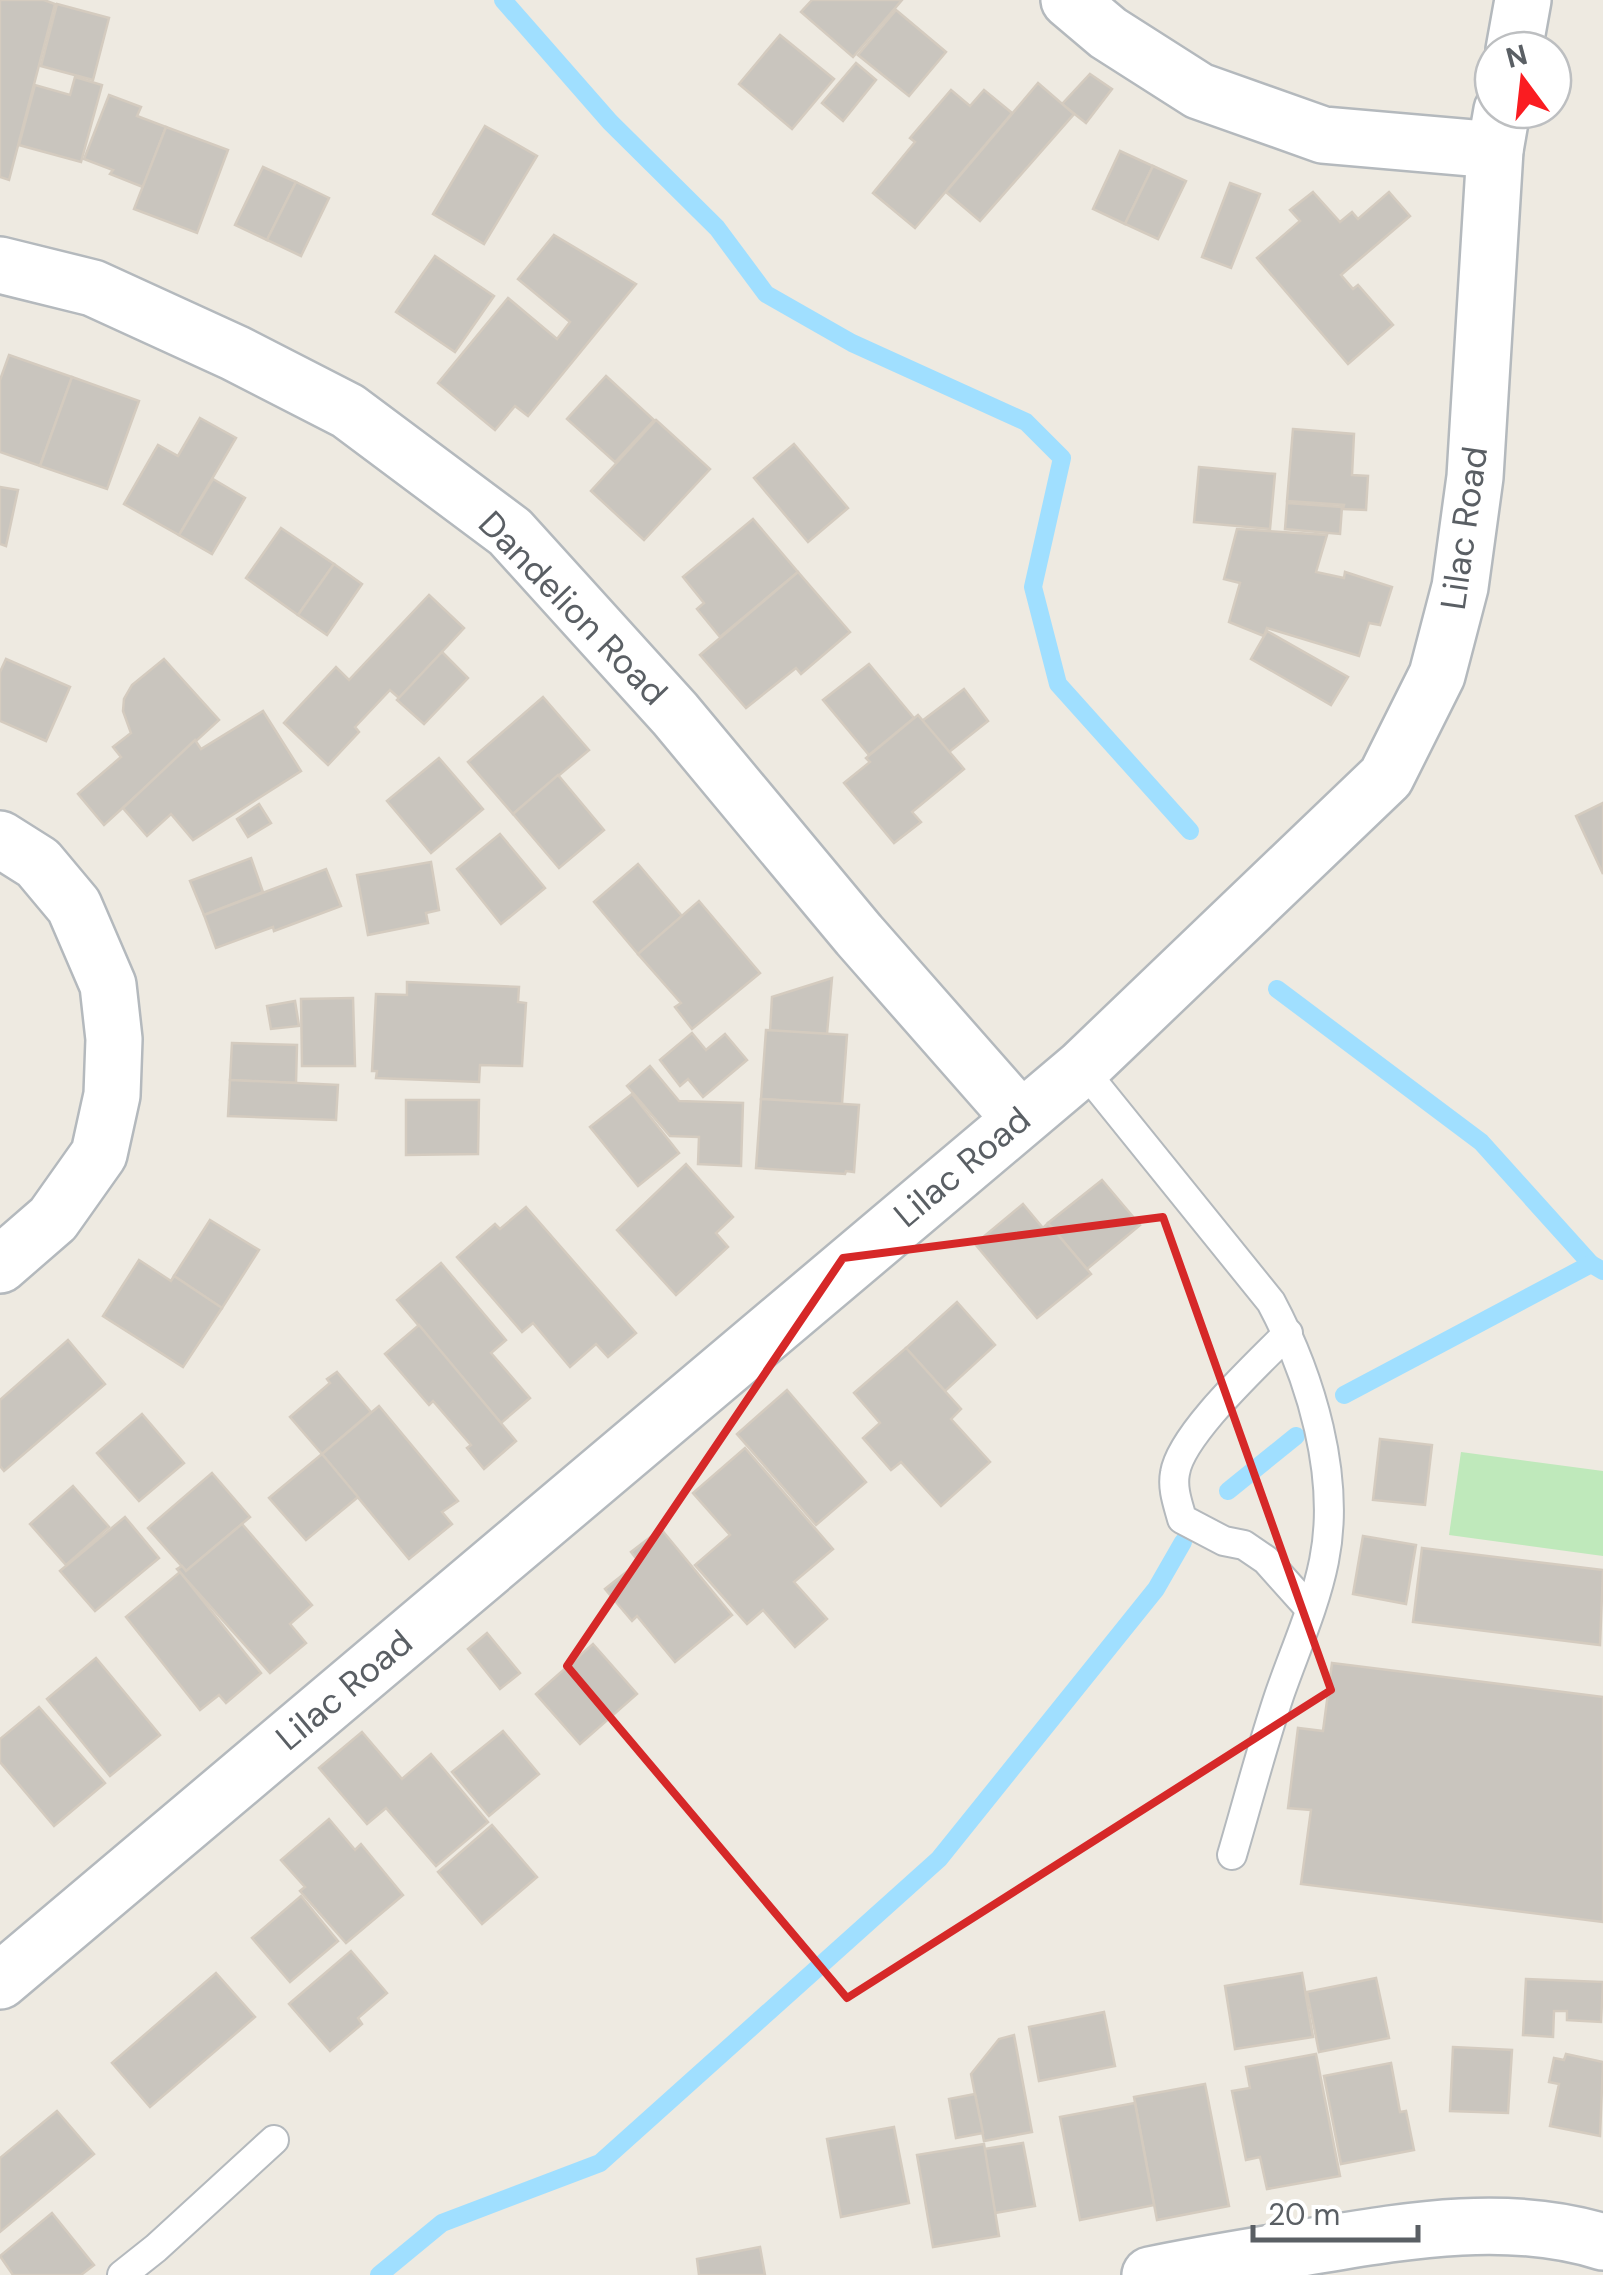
<svg xmlns="http://www.w3.org/2000/svg" width="1603" height="2275" font-family="'DM Sans',sans-serif">
	<rect width="100%" height="100%" fill="#eeeae1"/>
	<polygon fill="#bfe9bb" points="1461,1452 1603,1471 1603,1556 1449,1535"/>
	<g fill="none" stroke-linecap="round" stroke-linejoin="round">
		<g stroke="#a0dfff" stroke-width="18">
			<polyline points="503,0 610,122 717,228 766,294 852,343 1026,422 1062,458 1033,587 1058,684 1190,831"/>
			<polyline points="1277,989 1481,1142 1591,1264"/>
			<polyline points="1344,1395 1591,1264 1603,1271"/>
			<polyline points="1228,1491 1296,1436"/>
			<polyline points="379,2275 442,2223 600,2163 939,1859 1156,1589 1183,1542"/>
		</g>
	</g>
	<g fill="#c9c5be" stroke="#d4cbbf" stroke-width="2.5">
		<polygon points="0,0 44,0 55,4 9,180 0,177"/>
		<polygon points="812,0 902,0 853,57 801,12"/>
		<polygon points="57,4 109,18 93,80 41,66"/>
		<polygon points="896,10 946,52 909,96 858,55"/>
		<polygon points="780,35 834,79 792,129 739,84"/>
		<polygon points="856,63 876,80 843,121 822,103"/>
		<polygon points="1090,74 1112,89 1086,123 1062,104"/>
		<polygon points="75,77 102,85 81,162 19,145 35,85 70,95"/>
		<polygon points="1038,83 1074,114 980,221 946,192"/>
		<polygon points="951,90 970,106 984,90 1012,113 915,228 873,193 915,142 910,138"/>
		<polygon points="109,95 141,107 137,116 166,127 143,187 110,174 113,170 84,159"/>
		<polygon points="485,126 537,156 484,244 433,214"/>
		<polygon points="166,127 228,150 197,233 134,209"/>
		<polygon points="1120,151 1153,166 1125,224 1093,209"/>
		<polygon points="1153,166 1186,181 1158,239 1125,224"/>
		<polygon points="263,167 296,182 267,240 235,225"/>
		<polygon points="296,182 329,198 301,256 267,240"/>
		<polygon points="1230,183 1260,194 1231,268 1202,257"/>
		<polygon points="1313,192 1340,222 1352,212 1358,219 1389,192 1410,216 1341,275 1353,289 1358,285 1393,325 1348,364 1257,258 1300,221 1290,210"/>
		<polygon points="554,235 636,284 528,416 515,406 495,430 438,383 508,298 557,339 570,322 518,279"/>
		<polygon points="435,256 494,296 455,352 396,312"/>
		<polygon points="9,355 72,377 40,466 0,452 0,380"/>
		<polygon points="606,376 654,420 615,462 567,419"/>
		<polygon points="72,377 139,401 107,489 40,466"/>
		<polygon points="200,418 236,438 179,535 124,504 158,445 178,456"/>
		<polygon points="656,420 710,469 644,540 591,491"/>
		<polygon points="1293,429 1354,434 1352,475 1368,476 1366,510 1343,509 1344,505 1287,501"/>
		<polygon points="794,444 848,508 808,542 754,478"/>
		<polygon points="1199,467 1275,474 1270,529 1194,522"/>
		<polygon points="213,479 245,498 212,554 179,535"/>
		<polygon points="0,487 18,490 6,546 0,544"/>
		<polygon points="1287,503 1342,507 1340,534 1285,529"/>
		<polygon points="753,519 798,572 720,637 697,609 704,603 683,577"/>
		<polygon points="281,528 334,564 298,615 246,578"/>
		<polygon points="1237,529 1327,535 1316,572 1344,578 1345,572 1392,587 1380,625 1369,623 1359,656 1267,628 1264,636 1229,622 1240,583 1224,579"/>
		<polygon points="334,564 362,584 327,635 298,615"/>
		<polygon points="798,572 850,632 801,674 796,668 746,708 700,655"/>
		<polygon points="429,595 464,628 399,698 390,690 355,727 359,732 328,765 284,723 336,667 349,680"/>
		<polygon points="1267,631 1348,677 1331,705 1251,659"/>
		<polygon points="442,652 468,678 424,724 397,700"/>
		<polygon points="6,659 70,687 46,741 0,721 0,672"/>
		<polygon points="164,659 219,720 104,825 78,794 121,757 113,747 131,733 123,711 124,699 132,685"/>
		<polygon points="869,664 914,718 869,755 823,700"/>
		<polygon points="964,689 988,721 949,752 922,721"/>
		<polygon points="543,697 589,750 513,814 468,762"/>
		<polygon points="263,711 301,771 193,840 171,814 147,836 123,808 195,740 201,749"/>
		<polygon points="918,715 964,769 912,812 921,822 894,843 844,783 870,762 866,758"/>
		<polygon points="439,758 483,809 431,853 387,801"/>
		<polygon points="558,775 604,830 559,868 513,814"/>
		<polygon points="1603,803 1603,874 1576,816"/>
		<polygon points="259,804 271,823 248,837 237,819"/>
		<polygon points="500,834 545,888 501,924 457,869"/>
		<polygon points="251,858 263,892 204,915 190,881"/>
		<polygon points="431,862 439,910 426,913 428,923 368,935 357,875"/>
		<polygon points="638,864 682,916 638,954 594,902"/>
		<polygon points="326,869 341,906 274,931 273,927 216,948 204,915"/>
		<polygon points="699,901 760,973 692,1029 675,1007 681,1003 638,954"/>
		<polygon points="832,978 827,1034 770,1031 772,997"/>
		<polygon points="407,982 519,987 518,1002 526,1003 522,1066 480,1065 479,1082 376,1078 377,1071 372,1071 376,994 407,995"/>
		<polygon points="353,998 355,1066 302,1066 301,999"/>
		<polygon points="295,1001 299,1026 271,1029 267,1006"/>
		<polygon points="766,1030 847,1035 842,1104 761,1099"/>
		<polygon points="692,1033 706,1050 725,1034 747,1060 703,1097 688,1079 680,1086 660,1060"/>
		<polygon points="232,1043 297,1045 296,1083 230,1080"/>
		<polygon points="650,1066 679,1101 743,1103 741,1166 698,1164 699,1137 670,1136 627,1086"/>
		<polygon points="230,1080 338,1085 336,1120 228,1116"/>
		<polygon points="632,1094 679,1153 638,1186 590,1127"/>
		<polygon points="761,1099 859,1105 854,1172 846,1171 845,1174 756,1168"/>
		<polygon points="406,1100 479,1100 478,1154 406,1155"/>
		<polygon points="686,1164 733,1217 716,1233 728,1247 676,1295 617,1230"/>
		<polygon points="1102,1180 1140,1225 1087,1269 1048,1223"/>
		<polygon points="1023,1204 1043,1228 1048,1223 1091,1274 1037,1318 975,1244"/>
		<polygon points="526,1207 636,1333 608,1357 596,1344 570,1367 533,1323 522,1332 457,1257 495,1224 500,1229"/>
		<polygon points="210,1220 259,1250 222,1308 174,1276"/>
		<polygon points="139,1260 171,1281 174,1276 222,1308 183,1367 103,1316"/>
		<polygon points="441,1263 506,1340 491,1353 530,1398 501,1423 397,1300"/>
		<polygon points="957,1302 995,1345 945,1391 906,1348"/>
		<polygon points="419,1325 516,1441 484,1469 467,1448 471,1445 433,1401 429,1405 385,1354"/>
		<polygon points="68,1340 105,1384 4,1471 0,1466 0,1400"/>
		<polygon points="906,1348 961,1409 951,1419 990,1462 941,1506 901,1462 891,1470 863,1438 880,1423 854,1393"/>
		<polygon points="337,1372 371,1412 322,1454 290,1417 330,1383 327,1379"/>
		<polygon points="787,1390 866,1482 816,1525 737,1434"/>
		<polygon points="379,1406 458,1501 442,1512 452,1524 409,1559 322,1454"/>
		<polygon points="142,1414 184,1463 139,1501 97,1453"/>
		<polygon points="1380,1439 1432,1445 1425,1505 1373,1500"/>
		<polygon points="745,1448 833,1549 794,1582 827,1619 795,1647 763,1610 747,1624 695,1565 730,1535 693,1493"/>
		<polygon points="322,1454 358,1497 306,1540 269,1498"/>
		<polygon points="212,1473 250,1517 186,1571 148,1528"/>
		<polygon points="73,1486 109,1527 66,1565 30,1524"/>
		<polygon points="125,1517 159,1558 95,1611 60,1571"/>
		<polygon points="242,1524 312,1605 290,1624 306,1643 270,1673 177,1569 182,1566 186,1571"/>
		<polygon points="661,1529 732,1615 675,1662 637,1616 632,1621 605,1589 639,1562 631,1552"/>
		<polygon points="1363,1536 1416,1545 1406,1604 1353,1594"/>
		<polygon points="1422,1548 1603,1570 1600,1645 1413,1622"/>
		<polygon points="180,1572 261,1673 226,1703 219,1695 200,1710 126,1617"/>
		<polygon points="487,1633 520,1673 500,1689 468,1649"/>
		<polygon points="593,1644 637,1694 580,1744 536,1694"/>
		<polygon points="96,1658 160,1735 110,1776 47,1699"/>
		<polygon points="1332,1663 1603,1697 1603,1922 1301,1884 1311,1810 1288,1808 1298,1728 1323,1731"/>
		<polygon points="39,1707 105,1783 54,1826 0,1762 0,1739"/>
		<polygon points="503,1731 539,1774 489,1816 452,1772"/>
		<polygon points="362,1732 402,1779 431,1754 488,1822 436,1866 386,1808 367,1824 319,1768"/>
		<polygon points="329,1819 355,1850 361,1844 403,1895 346,1943 300,1891 305,1887 281,1860"/>
		<polygon points="492,1825 537,1877 482,1924 438,1872"/>
		<polygon points="301,1896 338,1941 290,1982 252,1938"/>
		<polygon points="351,1951 387,1993 358,2018 362,2024 330,2051 289,2004"/>
		<polygon points="216,1973 255,2017 150,2107 112,2063"/>
		<polygon points="1302,1973 1313,2037 1235,2049 1225,1986"/>
		<polygon points="1376,1978 1389,2038 1319,2052 1307,1992"/>
		<polygon points="1526,1979 1603,1982 1601,2022 1567,2020 1567,2011 1554,2011 1553,2037 1523,2035"/>
		<polygon points="1104,2012 1115,2066 1039,2081 1029,2027"/>
		<polygon points="1014,2035 1032,2132 984,2141 971,2074 999,2039"/>
		<polygon points="1453,2047 1512,2050 1508,2113 1450,2111"/>
		<polygon points="1316,2054 1340,2176 1267,2189 1260,2157 1246,2160 1232,2091 1250,2088 1246,2067"/>
		<polygon points="1566,2054 1603,2062 1600,2136 1550,2126 1559,2084 1549,2082 1554,2058 1564,2060"/>
		<polygon points="1391,2063 1400,2112 1406,2111 1414,2150 1341,2164 1324,2076"/>
		<polygon points="1205,2084 1229,2206 1157,2220 1134,2097"/>
		<polygon points="975,2094 983,2133 956,2138 949,2099"/>
		<polygon points="1135,2103 1154,2205 1080,2220 1060,2117"/>
		<polygon points="57,2111 94,2154 0,2232 0,2158"/>
		<polygon points="894,2127 909,2203 841,2217 827,2139"/>
		<polygon points="1023,2143 1035,2206 995,2213 984,2149"/>
		<polygon points="984,2144 999,2236 933,2247 917,2155"/>
		<polygon points="52,2213 94,2265 81,2275 13,2275 0,2256"/>
		<polygon points="760,2247 765,2275 699,2275 697,2259"/>
	</g>
	<g fill="none" stroke-linecap="round" stroke-linejoin="round">
		<g stroke="#b4b9bd" stroke-width="32">
			<g id="lane">
				<path d="M1082 1068 1271 1302C1311 1377 1341 1477 1324 1561 1315 1606 1295 1650 1280 1693 1262 1746 1248 1801 1232 1855"/>
				<path d="M1288 1333C1259 1363 1181 1434 1175 1473 1172 1489 1178 1504 1182 1519L1224 1541 1244 1545 1266 1560 1309 1608"/>
				<polyline points="122,2275 156,2248 274,2140"/>
			</g>
		</g>
		<g stroke="#b4b9bd" stroke-width="60">
			<g id="street">
				<polyline points="1069,0 1108,33 1199,91 1323,135 1495,150"/>
				<polyline points="1514,50 1523,0"/>
				<polyline points="0,265 93,288 235,353 348,411 510,532 675,714 859,935 1020,1118"/>
				<polyline points="0,839 38,863 74,906 108,985 114,1039 112,1095 99,1154 53,1219 0,1265"/>
				<polyline points="0,1981 1082,1068 1386,777 1437,675 1460,587 1475,477 1495,150 1502,110"/>
				<path d="M1150 2275C1202 2264 1255 2256 1308 2247 1404 2231 1507 2212 1603 2242"/>
			</g>
		</g>
		<use href="#lane" stroke="#fff" stroke-width="28"/>
		<use href="#street" stroke="#fff" stroke-width="55"/>
	</g>
	<path fill="none" stroke="#d62828" stroke-width="8" stroke-linejoin="round" d="M1163 1217 1331 1690 847 1998 567 1666 843 1258Z"/>
	<g text-anchor="middle" stroke-width="8" stroke-linejoin="round" paint-order="stroke">
		<g font-size="35" fill="#5a5f64" stroke="#fff">
			<text transform="translate(1464 528) rotate(-82)" y="12">Lilac Road</text>
			<text transform="translate(573 608) rotate(46)" y="12">Dandelion Road</text>
			<text transform="translate(962 1167) rotate(-40)" y="12">Lilac Road</text>
			<text transform="translate(344 1690) rotate(-40)" y="12">Lilac Road</text>
		</g>
	</g>
	<g transform="translate(1523 80) rotate(345)"><circle r="48" fill="#ffffff" stroke="#bdbfc1" stroke-width="2.5"/>
	<path d="M0-8L18 38L0 25L-18 38Z" fill="#fa1c21"/>
	<text y="-15" font-size="28" font-weight="bold" text-anchor="middle" fill="#5a5f64">N</text>
	</g>
	<path d="M1253 2225v15h165v-15" fill="none" stroke="#5a5f64" stroke-width="5"/>
	<text x="1268" y="2225" font-size="30" fill="#5a5f64" stroke="#ffffff" stroke-width="8" paint-order="stroke">20 m</text>
</svg>
